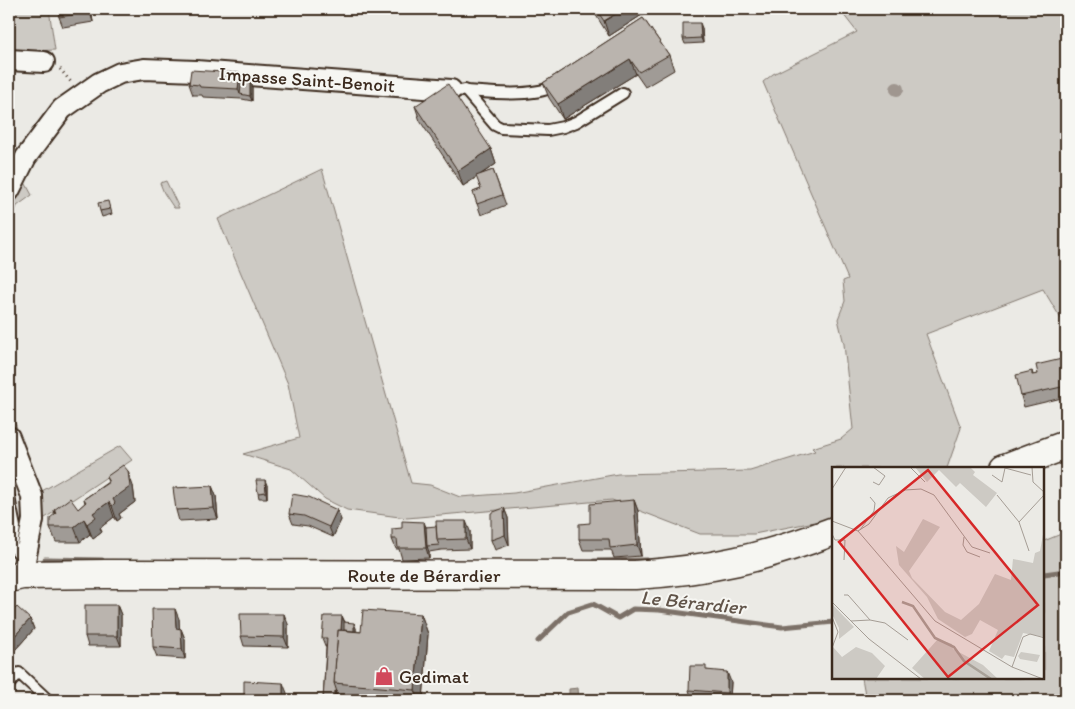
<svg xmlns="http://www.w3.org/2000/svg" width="1075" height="709" font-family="Itim,sans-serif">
	<rect width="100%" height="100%" fill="#ebeae5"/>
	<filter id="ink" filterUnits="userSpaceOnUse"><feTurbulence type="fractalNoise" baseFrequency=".02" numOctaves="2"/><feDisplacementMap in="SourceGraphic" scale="10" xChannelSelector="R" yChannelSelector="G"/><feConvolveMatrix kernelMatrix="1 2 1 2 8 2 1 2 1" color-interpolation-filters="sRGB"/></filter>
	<g filter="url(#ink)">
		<g fill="#cdcac4" stroke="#847a71">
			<polygon points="9,9 49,9 55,50 9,52"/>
			<polygon points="839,9 1066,9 1066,327 1043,289 926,334 961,428 947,468 834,468 834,518 754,534 700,534 612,500 407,518 347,510 325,499 291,469 243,454 299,438 288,384 218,219 322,169 411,483 430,485 460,497 514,493 618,474 750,471 815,451 812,448 841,439 853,429 844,344 838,319 845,301 843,281 848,279 763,82 773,74 857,32"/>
			<polygon points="21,175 32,195 17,206 9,227 9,204"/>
			<polygon points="166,181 179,208 174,208 164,193 160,183"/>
			<polygon points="9,408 42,491 120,446 132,460 42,520 9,429"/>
			<polygon points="1066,532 1066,700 866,700 862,678 1044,678 1044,541"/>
		</g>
		<polygon fill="#a8a198" stroke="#7c7167" points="578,688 579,700 569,700 569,689"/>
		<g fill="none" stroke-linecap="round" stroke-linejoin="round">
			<g stroke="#7c7167" stroke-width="5">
				<polyline points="45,559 102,560"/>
				<polyline points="594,561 646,560"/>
				<polyline points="1044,574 1066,571"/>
				<polyline points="538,641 568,612 593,604 618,618 633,609 659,610 782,627 834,622"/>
			</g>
			<g stroke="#3b2a1e" stroke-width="14">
				<g id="lane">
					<path d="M451 90C481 91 533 100 558 84"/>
					<polyline points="465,90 495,125 501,128 548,130 563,127 576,122 623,93"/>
					<polyline points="9,497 15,527 12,546 25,560"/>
					<polyline points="9,684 19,673 48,700"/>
				</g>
			</g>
			<g stroke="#3b2a1e" stroke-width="24">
				<g id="street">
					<polyline points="9,60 44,62"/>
					<polyline points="9,191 26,157 62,109 99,83 120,73 144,69 196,71 451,90"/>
					<polyline points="9,437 32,496 33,520 22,575"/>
				</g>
			</g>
			<g stroke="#3b2a1e" stroke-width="31">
				<g id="secondary">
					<polyline points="1005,468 1066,445"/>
					<path d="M9 578 22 575 106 574 635 575C711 570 763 558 834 531"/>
				</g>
			</g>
			<polyline stroke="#3b2a1e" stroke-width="3" stroke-dasharray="1 4" stroke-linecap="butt" points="60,69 71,82"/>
			<use href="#lane" stroke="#f6f6f2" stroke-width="10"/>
			<use href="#street" stroke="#f6f6f2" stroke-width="20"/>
			<use href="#secondary" stroke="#f6f6f2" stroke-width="28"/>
		</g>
		<circle fill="#9f968f" cx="897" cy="89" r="7"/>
		<g fill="#a09b96" stroke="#3b2a1e">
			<polygon points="58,9 91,9 93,22 63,27 59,17"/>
			<polygon points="592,9 644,9 645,13 609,36"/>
			<polygon points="643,18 669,55 674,70 645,87 636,74 563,119 549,98 543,83"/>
			<polygon points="702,28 703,43 685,44 683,39"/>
			<polygon points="240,73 242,78 250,79 252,84 252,101 242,99 203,97 202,95 193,95 189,84"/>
			<polygon points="415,106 491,149 496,164 480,175 493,170 506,205 481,215 473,192 481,189 477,177 463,186 420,121"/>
			<polygon points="110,206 112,214 102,217 100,211"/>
			<polygon points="1066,358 1066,397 1024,407 1021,396 1032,371 1033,375 1038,374"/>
			<polygon points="106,477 133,486 135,502 119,514 121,518 117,521 114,517 100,528 102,532 93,539 90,534 80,542 56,542 50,527 55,514 54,510 78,509 85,503 84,499 108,482"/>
			<polygon points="267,485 267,498 259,498 258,493"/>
			<polygon points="212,486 216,496 218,519 179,521 176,510"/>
			<polygon points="634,500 638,511 641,556 614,558 611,550 583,550 579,539 590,523"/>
			<polygon points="504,508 508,518 509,545 495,550 491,540"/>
			<polygon points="337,510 341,520 333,537 308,526 293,524 289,514"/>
			<polygon points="426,527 470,531 470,549 441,550 429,552 429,558 402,559 399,549 396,549 392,539"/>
			<polygon points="117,605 121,615 121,646 88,646 85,636"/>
			<polygon points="421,614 428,634 423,700 323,700 326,648 322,638 342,616 345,622 356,628 356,631 361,632"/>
			<polygon points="9,615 30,619 34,629 15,650 9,644"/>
			<polygon points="179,619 179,628 181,629 185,639 185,659 157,657 153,647"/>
			<polygon points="288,624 288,647 244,646 241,636"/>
			<polygon points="707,670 731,682 730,700 692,700 689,690"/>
		</g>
		<g fill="#827e7a" stroke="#3b2a1e">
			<polygon points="89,9 91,9 93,22 90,12"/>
			<polygon points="624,9 644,9 645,13 609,36 604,21"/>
			<polygon points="700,23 702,28 703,43 701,38"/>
			<polygon points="630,59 636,74 563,119 558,104"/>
			<polygon points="240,73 244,83 240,94 238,89"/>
			<polygon points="250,79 252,84 252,101 250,96"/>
			<polygon points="491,149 496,164 463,186 458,171"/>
			<polygon points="128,471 133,486 135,502 119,514 121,518 117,521 112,506 113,499"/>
			<polygon points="265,480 267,485 267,498 266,492"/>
			<polygon points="212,486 216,496 218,519 214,508"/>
			<polygon points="634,500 638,511 641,556 637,545"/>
			<polygon points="109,502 114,517 100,528 102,532 93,539 87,524 93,513"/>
			<polygon points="504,508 508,518 509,545 505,535"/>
			<polygon points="337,510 341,520 333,537 329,527"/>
			<polygon points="84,519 90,534 80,542 74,527"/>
			<polygon points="466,521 470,531 470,549 466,539"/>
			<polygon points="424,522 428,532 427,546 429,552 429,558 426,548"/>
			<polygon points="117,605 121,615 121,646 117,636"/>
			<polygon points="175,609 179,619 180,638 176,628"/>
			<polygon points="284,614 288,624 288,647 284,637"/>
			<polygon points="421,614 428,634 423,700 419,700 415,690"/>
			<polygon points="342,616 346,626 338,684"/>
			<polygon points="30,619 34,629 15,650 11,640"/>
			<polygon points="354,623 356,628 355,650 353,645"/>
			<polygon points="181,629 185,639 185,659 182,649"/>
			<polygon points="727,672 731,682 730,700 729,700 727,693"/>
			<polygon points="283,683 287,693 287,700 283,700"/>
			<polygon points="335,691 338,700 334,700"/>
		</g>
		<g fill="#bab4ae" stroke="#3b2a1e">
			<polygon points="58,9 89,9 90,12 59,17"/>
			<polygon points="596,9 624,9 604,21"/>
			<polygon points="643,18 669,55 639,72 630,59 558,104 543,83"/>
			<polygon points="683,23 700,23 701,38 683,39"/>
			<polygon points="191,70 240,73 238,89 200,87 199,85 189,84"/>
			<polygon points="242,78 250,79 250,96 240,94"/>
			<polygon points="448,84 491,149 458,171 415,106"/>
			<polygon points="493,170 502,195 477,204 473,192 481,189 476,176"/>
			<polygon points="108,201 110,209 100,211 98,203"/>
			<polygon points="1066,358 1066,386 1021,396 1016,375 1032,371 1032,375 1038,374 1036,365"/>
			<polygon points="123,465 128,471 130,487 113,499 115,503 112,506 109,502 93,513 96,517 87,524 84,519 74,527 50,527 50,518 56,513 54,510 70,498 78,509 86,502 84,499 109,482 106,477"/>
			<polygon points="256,480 265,480 266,492 258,493"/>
			<polygon points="212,486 214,508 176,510 173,488"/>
			<polygon points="292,494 309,497 337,510 329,527 304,516 289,514"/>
			<polygon points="634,500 637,545 610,548 609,539 579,539 579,524 590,523 590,504"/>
			<polygon points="504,508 505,535 491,540 491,513"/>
			<polygon points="402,521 424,522 426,548 398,548 397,539 392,539 392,529 402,528"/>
			<polygon points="436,521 466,521 466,539 437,540"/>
			<polygon points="436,526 437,540 439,545 427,546 426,527"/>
			<rect x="85" y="605" width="32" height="31"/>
			<polygon points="17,607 30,619 11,640 9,638 9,615"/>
			<polygon points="152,609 175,609 176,628 181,629 182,649 153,647"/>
			<polygon points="363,610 421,614 415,690 334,683 338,630 361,632"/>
			<polygon points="240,614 284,614 284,637 241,636"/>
			<polygon points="324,616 342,616 341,630 338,630 334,683 337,692 335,691 334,700 323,700 327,638 322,638"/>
			<polygon points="344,622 354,623 354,631 344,630"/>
			<polygon points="690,666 706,666 706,670 727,672 727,693 689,690"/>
			<polygon points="244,681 283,683 283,700 244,700"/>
			<polygon points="786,696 797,700 785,700"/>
		</g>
	</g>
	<defs>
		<g id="shop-bare" transform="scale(1.5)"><path d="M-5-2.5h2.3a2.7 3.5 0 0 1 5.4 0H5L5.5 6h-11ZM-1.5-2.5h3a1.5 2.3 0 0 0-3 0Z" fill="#d1495b" stroke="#f6f6f2" stroke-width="2.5" paint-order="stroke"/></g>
	</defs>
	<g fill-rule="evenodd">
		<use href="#shop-bare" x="384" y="676"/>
	</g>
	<g text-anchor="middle" stroke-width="4" stroke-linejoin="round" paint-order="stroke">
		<g font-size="19" fill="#3b2a1e" stroke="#f6f6f2">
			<text transform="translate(307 79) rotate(4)" y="7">Impasse Saint-Benoit</text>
			<text x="424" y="582">Route de Bérardier</text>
		</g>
		<g font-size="19" fill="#3b2a1e" stroke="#f6f6f2" text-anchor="start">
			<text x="399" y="683">Gedimat</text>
		</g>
		<g font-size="20" font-style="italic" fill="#615449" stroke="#f6f6f2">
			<text transform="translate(693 602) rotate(6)" y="7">Le Bérardier</text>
		</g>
	</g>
	<g transform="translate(832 467)">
		<rect width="212" height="212" fill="#ebeae5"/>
		<path d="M83 0H138L143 5 141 8 165 26 154 40 128 16 124 20 107 3 95 15ZM91 52 108 60 77 104 80 111 113 145 129 153 147 137 163 107 179 113 181 92 201 96 203 86 208 84 212 62V170L191 166 182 190 173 188 170 192 157 184 166 163 148 153 140 167 133 170 106 152 95 130 67 98 64 79 72 85ZM0 137 22 160 7 172V161L0 147ZM106 172 120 177 121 182 151 198 166 212H93L80 201ZM1 180 10 190 24 180 40 186 53 199 44 212H0ZM189 185 208 188 205 195 188 192 186 189Z" fill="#cdcac4"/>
		<path fill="none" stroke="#a8a198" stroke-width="2.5" d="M70 135 81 139 103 171 122 180 132 194 159 212"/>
		<path fill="none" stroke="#a59d95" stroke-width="1" d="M41 0 53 9 47 18 41 15M78 0 93 15M200 0 201 15 213 26M160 8 170 15 173 1 199 8M0 22 14 0M165 28 187 55 197 84M0 54 26 64 103 154 180 200 211 212M187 55 213 27M28 63 42 44 43 36 38 30M26 64 37 57 56 31 73 23 89 22 102 28 140 80 158 86M0 67 3 73H13L12 93M132 70 131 78 135 85 148 90M12 128H16L38 153 19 154M0 135 37 172 89 212M0 150 6 165 0 181M38 153 53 156 76 173M180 200 191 170 198 167 213 171"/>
		<path fill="#d62828" fill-opacity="0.15" stroke="#d62828" stroke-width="2.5" d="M96 3 206 138 116 210 7 75Z"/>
		<rect width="212" height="212" fill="none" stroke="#3b2a1e" stroke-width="2.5"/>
	</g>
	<rect width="1075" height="709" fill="none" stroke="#f6f6f2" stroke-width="30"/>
	<rect x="15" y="15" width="1045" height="679" fill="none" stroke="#3b2a1e" stroke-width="2" filter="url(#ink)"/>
</svg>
